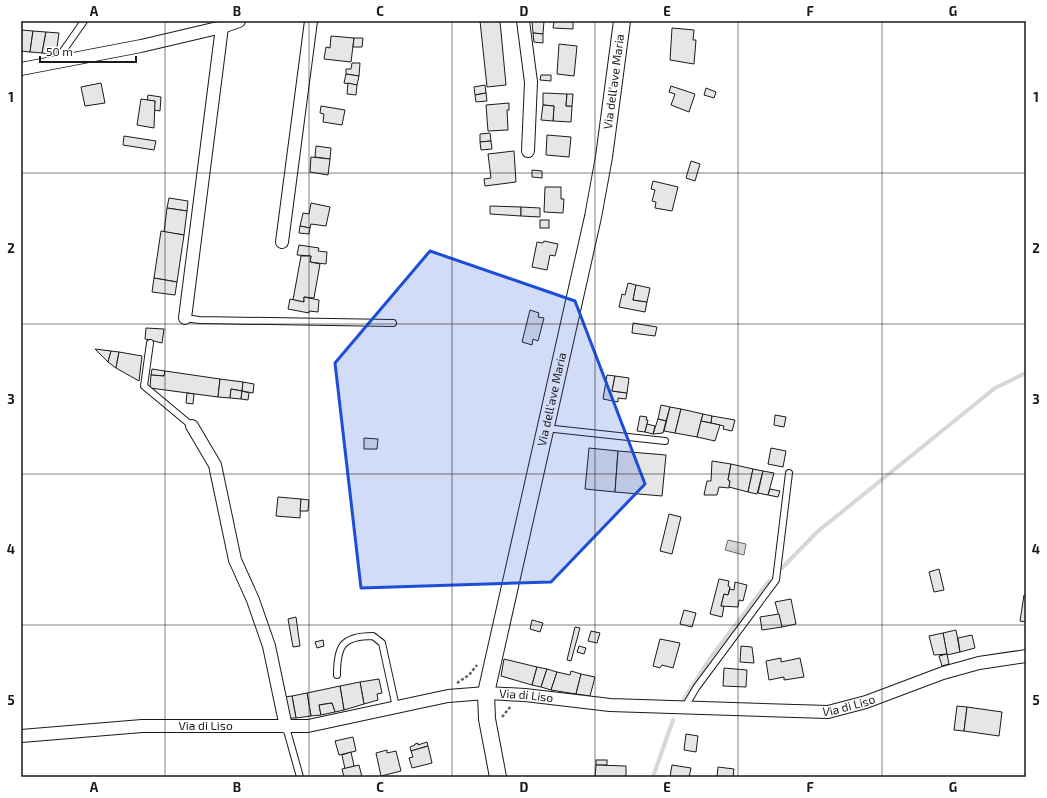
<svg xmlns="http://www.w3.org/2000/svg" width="1047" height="798" font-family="'Exo 2',sans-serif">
	<defs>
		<pattern id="water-ripples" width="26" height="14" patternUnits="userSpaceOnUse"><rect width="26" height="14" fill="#d7d7d7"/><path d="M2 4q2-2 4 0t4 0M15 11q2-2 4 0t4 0" fill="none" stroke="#b8b8b8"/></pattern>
	</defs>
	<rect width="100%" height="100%" fill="#fff"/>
	<polygon fill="url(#water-ripples)" stroke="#6a6a6a" points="728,540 746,544 744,555 725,550"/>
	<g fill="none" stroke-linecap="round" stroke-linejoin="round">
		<g stroke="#d7d7d7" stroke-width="4">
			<polyline points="782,568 817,532 995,388 1026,373"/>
			<polyline points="684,699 711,657 769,581"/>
			<polyline points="653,777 673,720"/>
		</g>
	</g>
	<g fill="#e6e6e6" stroke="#1a1a1a">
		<polygon points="480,21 500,21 506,85 487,87"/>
		<polygon points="532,21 544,21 543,34 533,33"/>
		<polygon points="554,21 573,21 573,29 553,28"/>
		<polygon points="672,28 694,30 693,40 696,40 694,64 670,60"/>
		<polygon points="22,30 33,31 30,52 21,51"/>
		<polygon points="33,31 46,32 42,53 30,52"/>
		<polygon points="46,32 59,33 56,55 42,53"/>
		<polygon points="533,33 543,34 543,43 534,42"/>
		<polygon points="331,36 354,38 351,62 324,59 326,47 330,48"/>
		<polygon points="354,38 363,38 362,47 353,47"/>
		<polygon points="559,44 577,46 574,76 557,74"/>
		<polygon points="352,63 360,63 359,76 346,74 346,69 351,69"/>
		<polygon points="346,74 359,76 357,85 344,83"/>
		<polygon points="541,75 551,75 551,81 540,80"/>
		<polygon points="101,83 105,103 85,106 81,87"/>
		<polygon points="348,83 357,85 356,95 347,94"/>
		<polygon points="485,85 486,93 475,95 474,87"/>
		<polygon points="671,86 695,94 689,112 671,105 675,94 669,92"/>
		<polygon points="706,88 716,92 714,98 704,95"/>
		<polygon points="486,93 487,101 476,102 475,95"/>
		<polygon points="543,93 567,94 566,106 572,106 571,122 553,121 554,106 543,105"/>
		<polygon points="567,94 573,94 572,106 566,106"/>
		<polygon points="148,95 161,97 160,111 154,110 155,101 147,100"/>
		<polygon points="141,99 155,101 154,128 137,125"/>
		<polygon points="509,103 509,110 507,110 508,130 488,131 486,105"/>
		<polygon points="543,105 554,106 553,121 541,120"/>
		<polygon points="321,106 345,110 342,125 323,122 324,114 320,113"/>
		<polygon points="490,133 491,141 480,142 480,134"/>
		<polygon points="547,135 571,137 569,157 546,155"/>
		<polygon points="124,136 156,141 154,150 123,145"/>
		<polygon points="491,141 492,149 481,150 480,142"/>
		<polygon points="316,146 331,148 330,159 315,157"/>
		<polygon points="514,151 516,182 485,186 484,179 491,178 488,154"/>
		<polygon points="311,157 330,159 328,175 310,172"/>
		<polygon points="691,161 700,164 695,181 686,178"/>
		<polygon points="532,170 542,171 542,178 532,177"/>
		<polygon points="653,181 678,187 672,211 655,208 656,202 652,201 655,190 651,189"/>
		<polygon points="545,187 561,187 561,199 564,199 563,213 544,212"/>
		<polygon points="169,198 188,201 187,211 167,208"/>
		<polygon points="311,203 330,207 326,226 311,224 310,228 300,226 303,213 309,214"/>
		<polygon points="490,206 521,207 521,216 490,214"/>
		<polygon points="521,207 540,208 540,217 521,216"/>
		<polygon points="167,208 187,211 184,235 164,232"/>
		<rect x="540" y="220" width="9" height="8"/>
		<polygon points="300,226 310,228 309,234 299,233"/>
		<polygon points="161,231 184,235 177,282 154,278"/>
		<polygon points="544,241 558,244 555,256 550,255 547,270 532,267 537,242 543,243"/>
		<polygon points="299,245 319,248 318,251 327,252 326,264 310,262 311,256 297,255"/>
		<polygon points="301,256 311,256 310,262 320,264 314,298 304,297 304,302 293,300"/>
		<polygon points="154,278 177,282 175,295 152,292"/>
		<polygon points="628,283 636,285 633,300 647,302 645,312 619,307 622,294 625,295"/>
		<polygon points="636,285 650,288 647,302 633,300"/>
		<polygon points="304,297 319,300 318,312 309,311 309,313 288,309 290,299 304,302"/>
		<polygon points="530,310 539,313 538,317 544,318 538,341 533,339 532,345 522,342"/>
		<polygon points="633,323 657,327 655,336 632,333"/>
		<polygon points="146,328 164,329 162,343 145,339"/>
		<polygon points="95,349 111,351 108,362"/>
		<polygon points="111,351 119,352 116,368 108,362"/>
		<polygon points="119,352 142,356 139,381 116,368"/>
		<polygon points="152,369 165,371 164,376 151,375"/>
		<polygon points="165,371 220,379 218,397 150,388 151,375 164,376"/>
		<polygon points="607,375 615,376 612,391 627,393 626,399 618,398 618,402 603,399"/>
		<polygon points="615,376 629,378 627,393 612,391"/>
		<polygon points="220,379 243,382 242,391 231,389 230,398 218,397"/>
		<polygon points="243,382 254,384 253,393 242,391"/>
		<polygon points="231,389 242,391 241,399 230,398"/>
		<polygon points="242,391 249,393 248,400 241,399"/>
		<polygon points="187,393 194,394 193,404 186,403"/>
		<polygon points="661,405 670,407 666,421 658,419"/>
		<polygon points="670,407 681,409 675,433 664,431"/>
		<polygon points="681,409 703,414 697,437 675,433"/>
		<polygon points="703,414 712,416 711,423 701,421"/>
		<polygon points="775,415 786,417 784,427 774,425"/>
		<polygon points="640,416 647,417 646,420 648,420 645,432 637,431"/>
		<polygon points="712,416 735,420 732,431 723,429 724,426 711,423"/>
		<polygon points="658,419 666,421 663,433 653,434"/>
		<polygon points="701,421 720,425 715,441 697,437"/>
		<polygon points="647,424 655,426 653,434 645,432"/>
		<polygon points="364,438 378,439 377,449 364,449"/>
		<polygon points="589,448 618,451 615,492 585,489"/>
		<polygon points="771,448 786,451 783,467 768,464"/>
		<polygon points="618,451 666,455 662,496 615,492"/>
		<polygon points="712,461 731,464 728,480 730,481 729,488 719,487 717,495 704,495 707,481 711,481"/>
		<polygon points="731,464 753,469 748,492 729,487 730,481 728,480"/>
		<polygon points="753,469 763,471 757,494 748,492"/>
		<polygon points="763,471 774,473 768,495 758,493"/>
		<polygon points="770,489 780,491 778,497 768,495"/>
		<polygon points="278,497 301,499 300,518 276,516"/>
		<polygon points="301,499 309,500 308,511 300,511"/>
		<polygon points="669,514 681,517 672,554 660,551"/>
		<polygon points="939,569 944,590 934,592 929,572"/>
		<polygon points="719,579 729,581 728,586 730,587 728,595 724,594 721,606 724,606 722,617 710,614"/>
		<polygon points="735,582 747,585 743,601 739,600 738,607 721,606 724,594 728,595 730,589 734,590"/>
		<polygon points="1024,595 1026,595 1026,622 1020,621"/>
		<polygon points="791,599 796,624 782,627 775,602"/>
		<polygon points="684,610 696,613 692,627 680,624"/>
		<polygon points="779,614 782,627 762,630 760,617"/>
		<polygon points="296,617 300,646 293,647 288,619"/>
		<polygon points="532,620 543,623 540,632 530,629"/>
		<polygon points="575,627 580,628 571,661 567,660"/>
		<polygon points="956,630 960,652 947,655 943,633"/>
		<polygon points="591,631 600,633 597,643 588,641"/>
		<polygon points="943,633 947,654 934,655 929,636"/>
		<polygon points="972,635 975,648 960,652 958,638"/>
		<polygon points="660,639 680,643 673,668 662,665 660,668 653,666"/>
		<polygon points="323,640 324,646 317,648 315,642"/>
		<polygon points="579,646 586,648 584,654 577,652"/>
		<polygon points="741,646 752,647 754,663 740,662"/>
		<polygon points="947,654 949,664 942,666 939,656"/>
		<polygon points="781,658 781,662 800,658 804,677 784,680 784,677 769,680 766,661"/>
		<polygon points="504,659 537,667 532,685 501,676"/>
		<polygon points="537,667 547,669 541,687 532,685"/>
		<polygon points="724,668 747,670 746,687 723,686"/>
		<polygon points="547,669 557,672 551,690 541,687"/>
		<polygon points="571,671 581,674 576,694 551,690 557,672 570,675"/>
		<polygon points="581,674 595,677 590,696 576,694"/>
		<polygon points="379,679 382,693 377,694 378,700 364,704 360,682"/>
		<polygon points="360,682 364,704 344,710 340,686"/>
		<polygon points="340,686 344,710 335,712 332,703 319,705 321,715 311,716 307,693"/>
		<polygon points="307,693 311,716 296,718 292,696"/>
		<polygon points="292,696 296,718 290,718 284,697"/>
		<polygon points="332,703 335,712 321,715 319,705"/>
		<polygon points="957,706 967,707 964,731 954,730"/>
		<polygon points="967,707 1002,712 999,736 964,731"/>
		<polygon points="686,734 698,736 696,752 684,750"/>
		<polygon points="353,737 356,751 339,755 335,741"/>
		<polygon points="427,742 428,746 411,751 410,747 415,745 415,744 418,743 418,745"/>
		<polygon points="428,746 432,763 412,768 409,758 413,757 411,751"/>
		<polygon points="387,750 387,753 396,751 401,771 381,776 376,753"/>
		<polygon points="351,752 354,766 345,769 342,755"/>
		<rect x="596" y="760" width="11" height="5"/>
		<polygon points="359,765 362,777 344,777 342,769"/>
		<polygon points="596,765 626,766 626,777 595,777"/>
		<polygon points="672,765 691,768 689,777 670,777"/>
		<polygon points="718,767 734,769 733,777 717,777"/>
	</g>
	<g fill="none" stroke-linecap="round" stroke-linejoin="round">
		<g stroke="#1a1a1a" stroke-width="8">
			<g id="lane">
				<polyline points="56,61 84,21"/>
				<polyline points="185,318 199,320 393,323"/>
				<polyline points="150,343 144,386 192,426"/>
				<polyline points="545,428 665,441"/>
				<path d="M337 675C337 646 342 636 373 636L382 643 396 707"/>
				<polyline points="685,707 696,688 776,580 789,473"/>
				<polyline points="286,727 300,777"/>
			</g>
		</g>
		<g stroke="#1a1a1a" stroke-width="14">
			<g id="street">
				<polyline points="523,21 531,82 528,151"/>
				<polyline points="21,69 141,46 222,27 239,21"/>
				<polyline points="282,242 311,21"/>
				<polyline points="185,318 222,27"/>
				<polyline points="192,426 215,465 235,560 253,600 269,646 286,727"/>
				<path id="s1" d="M21 736 142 726H308L448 696 486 693 525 695 610 705 828 712 866 702 943 673 979 663 1026 656"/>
			</g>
		</g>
		<g stroke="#1a1a1a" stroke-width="18">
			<g id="secondary">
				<path id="s2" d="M498 777 487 719 486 693 593 217 604 157 622 21"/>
			</g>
		</g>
		<g stroke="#5f5f5f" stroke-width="2.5" stroke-dasharray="3 2" stroke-linecap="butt">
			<polyline points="457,683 469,675 477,665"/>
			<polyline points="502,717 511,706"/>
		</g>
		<use href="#lane" stroke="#fff" stroke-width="6"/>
		<use href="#street" stroke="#fff" stroke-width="12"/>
		<use href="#secondary" stroke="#fff" stroke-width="16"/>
	</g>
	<path fill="#1d4ed8" fill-opacity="0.2" stroke="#1d4ed8" stroke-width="3" stroke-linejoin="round" d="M430 251 575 301 645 484 551 582 361 588 335 363Z"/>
	<path fill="none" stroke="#1a1a1a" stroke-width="1" stroke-opacity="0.55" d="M165 21V777M309 21V777M452 21V777M595 21V777M738 21V777M882 21V777M21 173H1026M21 324H1026M21 474H1026M21 625H1026"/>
	<g text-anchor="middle" stroke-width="3" stroke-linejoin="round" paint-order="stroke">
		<g font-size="12" fill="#1a1a1a" stroke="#fff">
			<text dy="4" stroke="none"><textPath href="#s2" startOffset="710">Via dell'ave Maria</textPath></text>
			<text dy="4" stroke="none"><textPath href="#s2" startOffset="386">Via dell'ave Maria</textPath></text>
			<text dy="4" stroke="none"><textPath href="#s1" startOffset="509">Via di Liso</textPath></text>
			<text dy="4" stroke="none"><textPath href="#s1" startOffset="833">Via di Liso</textPath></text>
			<text dy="4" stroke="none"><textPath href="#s1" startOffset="185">Via di Liso</textPath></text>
		</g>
	</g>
	<rect width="1047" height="798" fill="none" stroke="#ffffff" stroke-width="44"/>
	<path d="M40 56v6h96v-6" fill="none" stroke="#1a1a1a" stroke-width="2"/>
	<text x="46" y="56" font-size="12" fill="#1a1a1a" stroke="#ffffff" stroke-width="3" paint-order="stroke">50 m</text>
	<rect x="22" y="22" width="1003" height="754" fill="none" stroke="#1a1a1a" stroke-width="1.5"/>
	<g font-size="13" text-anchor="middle" font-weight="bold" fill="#1a1a1a">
		<text x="94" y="16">A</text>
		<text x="237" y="16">B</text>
		<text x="380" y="16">C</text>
		<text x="524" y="16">D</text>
		<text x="667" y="16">E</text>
		<text x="810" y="16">F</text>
		<text x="953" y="16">G</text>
		<text x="11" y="102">1</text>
		<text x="1036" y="102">1</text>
		<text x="11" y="253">2</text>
		<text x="1036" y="253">2</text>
		<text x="11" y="404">3</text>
		<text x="1036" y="404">3</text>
		<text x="11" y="554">4</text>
		<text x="1036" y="554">4</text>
		<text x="11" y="705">5</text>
		<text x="1036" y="705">5</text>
		<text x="94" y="792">A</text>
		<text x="237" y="792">B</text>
		<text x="380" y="792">C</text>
		<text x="524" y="792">D</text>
		<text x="667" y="792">E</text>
		<text x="810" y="792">F</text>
		<text x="953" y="792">G</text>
	</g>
</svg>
